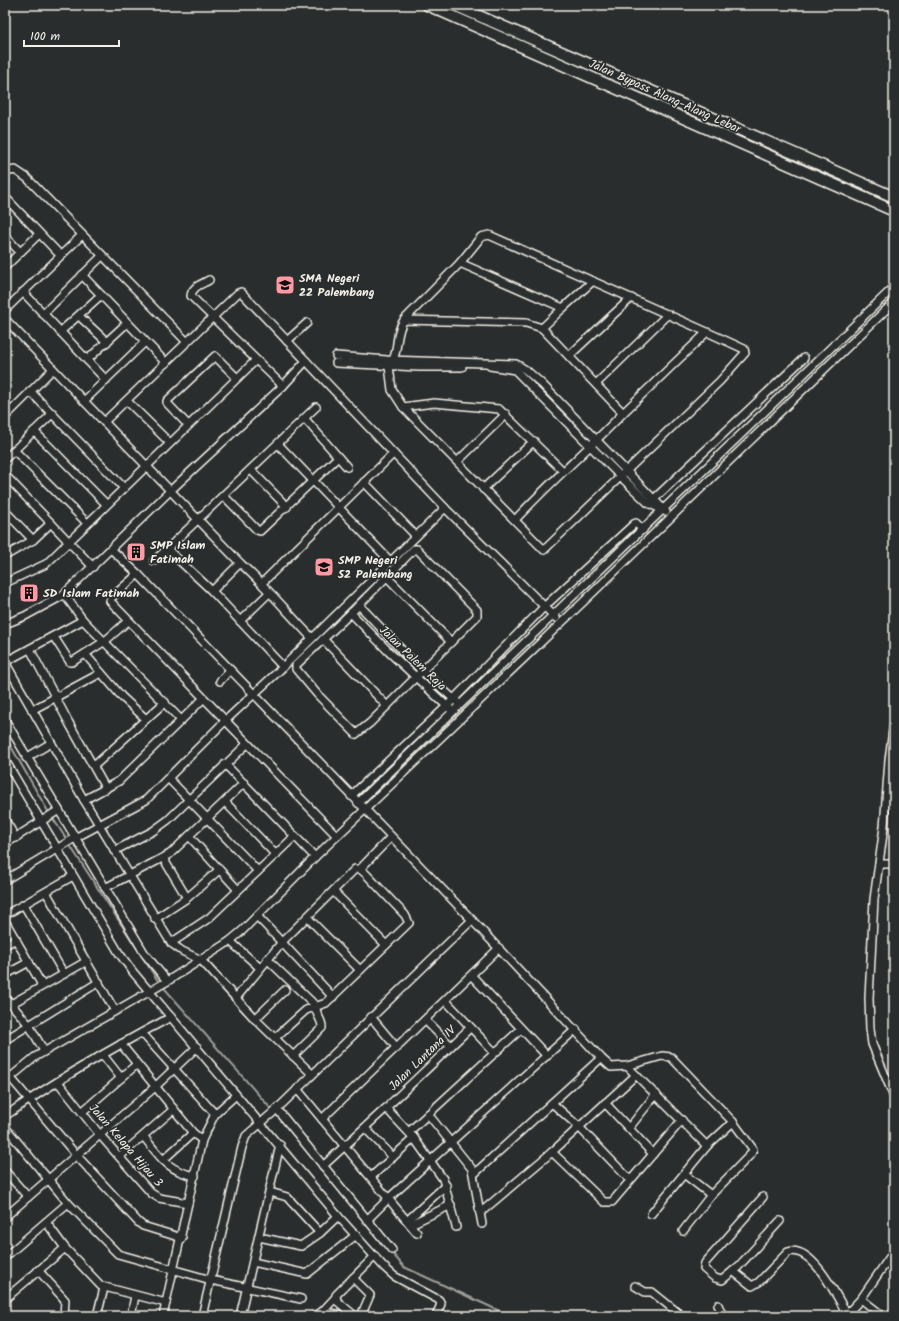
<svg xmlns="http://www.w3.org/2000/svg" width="899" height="1321" font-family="Kalam,sans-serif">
	<rect width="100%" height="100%" fill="#2a2d2e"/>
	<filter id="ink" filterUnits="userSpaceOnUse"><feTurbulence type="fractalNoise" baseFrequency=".025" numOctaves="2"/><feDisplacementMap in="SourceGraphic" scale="8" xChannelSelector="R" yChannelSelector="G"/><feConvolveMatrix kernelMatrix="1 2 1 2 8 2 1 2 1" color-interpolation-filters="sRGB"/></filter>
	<g filter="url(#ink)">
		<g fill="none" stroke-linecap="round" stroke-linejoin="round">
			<g stroke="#9f9f9a" stroke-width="2">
				<polyline points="5,736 49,813"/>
				<polyline points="52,817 67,840"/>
				<polyline points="69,844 158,981 272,1110"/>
				<polyline points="275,1113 297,1139"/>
				<polyline points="392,1253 404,1267 504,1313 517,1316"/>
			</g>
			<g stroke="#f4f1e8" stroke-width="10">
				<g id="minor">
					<polyline points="5,172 15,170 27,178 187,342"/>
					<polyline points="5,197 60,255"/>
					<polyline points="5,236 20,252"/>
					<polyline points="460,263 563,308 593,281"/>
					<polyline points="5,267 39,234"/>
					<polyline points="82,275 166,363"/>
					<path d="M209 280C203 284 192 286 191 296L283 386"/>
					<polyline points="23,292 106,380"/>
					<polyline points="5,310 82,235"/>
					<polyline points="43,314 102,256"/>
					<polyline points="79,316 107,342"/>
					<path d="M5 319 240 563C266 586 288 613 312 638"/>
					<path d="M404 320 526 323 542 328 623 413 707 332 489 235 481 237 460 263 404 320C394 334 400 354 389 366L392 390 403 407 544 550 720 381 745 353 744 349 707 332"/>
					<polyline points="542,328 563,308"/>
					<polyline points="60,332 101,295"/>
					<polyline points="287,341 307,323"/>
					<polyline points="336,356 387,360 516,364 526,370 542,384 666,512"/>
					<polyline points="569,356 631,298"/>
					<polyline points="87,360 127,323"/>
					<polyline points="336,363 419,367 462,367"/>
					<polyline points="490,366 515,370 621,477 648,503 663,510"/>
					<polyline points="596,384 668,314"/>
					<polyline points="30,391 124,488"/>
					<polyline points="84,401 145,342"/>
					<polyline points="127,401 170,443"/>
					<polyline points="403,407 434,403 499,409 563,471"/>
					<polyline points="5,417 53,369"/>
					<polyline points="305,419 347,467"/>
					<polyline points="104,422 238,293 241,292 445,508 556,618"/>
					<polyline points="188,425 167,403 167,401 215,356 237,378"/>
					<polyline points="34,431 106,504"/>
					<polyline points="278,444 390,561"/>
					<polyline points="14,450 87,523"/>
					<polyline points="5,459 53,413"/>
					<polyline points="458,461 506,414"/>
					<polyline points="251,470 287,507"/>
					<polyline points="5,475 93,567"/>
					<polyline points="364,482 416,536"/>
					<polyline points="483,489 534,441"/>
					<polyline points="224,496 257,530 260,531 338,457"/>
					<polyline points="654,499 804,358"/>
					<polyline points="5,511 33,540"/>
					<path d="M515 520C549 483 588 450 623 413"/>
					<polygon points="414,549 417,549 477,610 477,616 370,723 356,734 317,694 296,669 296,665 355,609"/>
					<polyline points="112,550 138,574 472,920 601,1058 611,1067 627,1066 707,1146"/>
					<polyline points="5,556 33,540 51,523"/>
					<polyline points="154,561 167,549"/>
					<polyline points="138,574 111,598 110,601 337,836"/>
					<polyline points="387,577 451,642"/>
					<polyline points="263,582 393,454"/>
					<polyline points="5,583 46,564 256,360"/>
					<polyline points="212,591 240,563"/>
					<polyline points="64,594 83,620 181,720"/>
					<polyline points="359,605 422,671 457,702"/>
					<polyline points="351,613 389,652 450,709"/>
					<polyline points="240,621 269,593"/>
					<polyline points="5,624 25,616 62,596 170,491 283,386 306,361"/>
					<polyline points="54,637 70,662 72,662 105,641 128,621"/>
					<polyline points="323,639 387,706"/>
					<polyline points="30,649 69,723 106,789"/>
					<polyline points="85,654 122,697 146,719"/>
					<polyline points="5,662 84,800 171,943 182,951 201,960 255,1019 312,1074"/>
					<polyline points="5,662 83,620"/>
					<polyline points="283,667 212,591 167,549 316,407"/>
					<polyline points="220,681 230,670"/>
					<polyline points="32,710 101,673"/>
					<polyline points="5,720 145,954 167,981"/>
					<polyline points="894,722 889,760 884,827 874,899 869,998 870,1029 872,1044 894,1097"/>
					<polyline points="26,758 51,743"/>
					<polyline points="5,760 119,953 133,972 338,1216 384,1267 394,1276 439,1300 441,1304 436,1316"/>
					<polyline points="225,764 315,857"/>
					<polyline points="94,766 165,702"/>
					<polyline points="169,779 258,871"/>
					<polyline points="351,796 447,706 545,606 634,524 636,523 643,530"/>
					<polyline points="84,800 119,781 203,699"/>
					<polyline points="225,802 276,855"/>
					<polyline points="358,803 894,287"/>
					<polyline points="5,820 16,838"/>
					<polyline points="189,836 238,890"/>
					<polyline points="5,844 59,810"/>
					<polyline points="114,851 153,831 168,820 247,744"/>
					<polyline points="163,858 187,898"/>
					<polyline points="879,864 894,864"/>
					<polyline points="360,869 391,837"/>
					<polyline points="5,880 75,838 146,800 225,721 283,667 445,508"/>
					<polyline points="105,888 170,854 244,783"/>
					<polyline points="46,892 115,1011"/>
					<polyline points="334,892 386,945"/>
					<polyline points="24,905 64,974"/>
					<polyline points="5,915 73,876"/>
					<polyline points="257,916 333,997"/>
					<polyline points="307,917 360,970"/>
					<polyline points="155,919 187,898 219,870"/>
					<polyline points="5,921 42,985"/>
					<polyline points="230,941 260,968"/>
					<polyline points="171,943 209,918 295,836"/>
					<polyline points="5,945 16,939"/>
					<path d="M267 959 316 1006C315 1015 323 1020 322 1028L293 1056"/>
					<polyline points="5,975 29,962"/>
					<polyline points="472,976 547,1056"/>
					<polyline points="5,997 29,1025 44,1051"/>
					<polyline points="236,998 282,942 355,869 360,869 366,874 405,915 409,923 326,1003 306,1010 275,1038"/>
					<polyline points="446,1001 494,1052"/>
					<polyline points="11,1004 87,961"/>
					<polyline points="371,1017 397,1048"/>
					<polyline points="255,1019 285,990"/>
					<polyline points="425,1020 451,1046"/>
					<polyline points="142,1033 215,1114"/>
					<polyline points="5,1040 99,982"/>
					<polyline points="121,1044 193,1133 202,1140"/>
					<polyline points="103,1055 121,1078"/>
					<polyline points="627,1066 662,1056 671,1057 733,1122 753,1149 751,1154 711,1195 683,1231"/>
					<polyline points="10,1077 77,1156 138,1222 143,1226 182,1238"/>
					<polyline points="5,1082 35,1057 166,982 230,941 243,930 315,857 579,606 894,302"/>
					<polyline points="58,1082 100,1135 151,1193 159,1198 188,1203"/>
					<polyline points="297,1089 417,1233"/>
					<polyline points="552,1103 579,1127 630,1180"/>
					<polyline points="605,1103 653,1154"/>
					<polyline points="390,1104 470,1028"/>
					<polyline points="277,1109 392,1250"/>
					<polyline points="82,1112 136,1065"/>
					<polyline points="428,1114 472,1169 482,1224"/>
					<path d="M5 1116C57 1080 114 1047 171 1017"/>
					<polyline points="322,1119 499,948"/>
					<polyline points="5,1127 68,1203 118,1254 211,1280 301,1299"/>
					<polyline points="365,1128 393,1157"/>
					<polyline points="629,1128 656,1094"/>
					<polyline points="412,1129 521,1029"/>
					<path d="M144 1137C160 1157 168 1171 195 1176"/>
					<polyline points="552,1152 604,1202 612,1202 682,1120"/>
					<polyline points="120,1156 174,1109"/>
					<polyline points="163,1160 193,1133"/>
					<polyline points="323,1166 386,1108 414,1138 443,1179 456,1227"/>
					<polyline points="5,1171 28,1197"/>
					<polyline points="474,1174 601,1058"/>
					<polyline points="684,1174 711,1195"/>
					<polyline points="371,1177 414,1138"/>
					<polyline points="270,1192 287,1197 320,1233"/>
					<polyline points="763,1197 705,1263 704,1269 715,1278 722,1280 738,1267 780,1221"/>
					<polyline points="480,1213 552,1152 636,1075"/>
					<polyline points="651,1214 707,1146 733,1122"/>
					<polyline points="5,1217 155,1087 197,1047"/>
					<polyline points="367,1220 389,1198 576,1029"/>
					<polyline points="408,1220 446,1185"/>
					<polyline points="46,1222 65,1248 101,1286 166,1303"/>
					<polyline points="411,1224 451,1205"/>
					<polyline points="259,1237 301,1246 320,1233 338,1216"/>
					<polyline points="5,1257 68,1203"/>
					<polyline points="253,1262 307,1274 356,1235"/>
					<polyline points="38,1270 65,1300 64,1316"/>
					<path d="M733 1271 752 1286 759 1282 788 1252C812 1244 837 1297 847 1314"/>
					<polyline points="353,1278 370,1295 361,1316"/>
					<polyline points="635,1286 645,1292 652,1292 682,1316"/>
					<polyline points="5,1299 65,1248"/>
					<polyline points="861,1299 883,1316"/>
					<polyline points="718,1305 723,1316"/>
					<polyline points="322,1312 335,1298"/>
					<polyline points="241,1314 252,1316"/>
					<polyline points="5,1316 6,1316"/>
					<polyline points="97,1316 104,1288"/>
					<polyline points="131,1316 135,1296"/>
					<polyline points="163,1316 202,1140 215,1114 236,1095"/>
					<polyline points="202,1316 242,1147 246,1136 277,1109 472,920"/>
					<polyline points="240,1316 280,1145"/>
					<polyline points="314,1316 322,1312 350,1316"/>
					<polyline points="355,1316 337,1301 336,1295 375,1256"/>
					<polyline points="845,1316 861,1299 894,1251"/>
				</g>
			</g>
			<g stroke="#f4f1e8" stroke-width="13">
				<g id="highway">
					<polyline points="427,5 894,211"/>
					<polyline points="454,5 894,197"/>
				</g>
			</g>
			<use href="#minor" stroke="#2a2d2e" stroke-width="7"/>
			<use href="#highway" stroke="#2a2d2e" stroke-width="10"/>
		</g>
	</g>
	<defs>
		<g id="school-square" transform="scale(1)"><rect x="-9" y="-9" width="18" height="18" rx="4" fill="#ff9aa2" stroke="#2a2d2e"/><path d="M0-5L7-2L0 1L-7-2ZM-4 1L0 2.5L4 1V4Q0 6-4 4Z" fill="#111"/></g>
		<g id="building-square" transform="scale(1)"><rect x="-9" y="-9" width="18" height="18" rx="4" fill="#ff9aa2" stroke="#2a2d2e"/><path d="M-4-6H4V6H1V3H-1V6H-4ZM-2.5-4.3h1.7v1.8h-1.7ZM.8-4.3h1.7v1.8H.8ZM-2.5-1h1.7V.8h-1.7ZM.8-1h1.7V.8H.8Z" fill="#111"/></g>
	</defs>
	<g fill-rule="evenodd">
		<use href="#school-square" x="285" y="285"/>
		<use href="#building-square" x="136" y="552"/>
		<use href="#school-square" x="324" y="567"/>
		<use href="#building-square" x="29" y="593"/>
	</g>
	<g text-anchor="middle" stroke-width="3.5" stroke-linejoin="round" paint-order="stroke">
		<g font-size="12" fill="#f4f1e8" stroke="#2a2d2e">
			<text transform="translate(665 96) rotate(24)" y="4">Jalan Bypass Alang-Alang Lebar</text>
			<text transform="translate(413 658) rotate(44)" y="4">Jalan Palem Raja</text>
			<text transform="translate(422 1058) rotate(-44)" y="4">Jalan Lantana IV</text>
			<text transform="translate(126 1145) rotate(49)" y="4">Jalan Kelapa Hijau 3</text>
		</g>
		<g font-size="12" font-weight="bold" fill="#f4f1e8" stroke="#2a2d2e" text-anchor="start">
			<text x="299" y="282">SMA Negeri<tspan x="299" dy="14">22 Palembang</tspan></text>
			<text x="150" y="549">SMP Islam<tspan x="150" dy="14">Fatimah</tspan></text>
			<text x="338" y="564">SMP Negeri<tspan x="338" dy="14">52 Palembang</tspan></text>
			<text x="43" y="597">SD Islam Fatimah</text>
		</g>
	</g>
	<rect width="899" height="1321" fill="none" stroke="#2a2d2e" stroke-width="20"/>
	<rect x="10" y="10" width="879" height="1301" fill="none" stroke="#f4f1e8" stroke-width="1.5" filter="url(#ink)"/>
	<path d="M24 40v6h95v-6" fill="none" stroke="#f4f1e8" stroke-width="2"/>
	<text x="30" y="40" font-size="12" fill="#f4f1e8" stroke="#2a2d2e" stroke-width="3" paint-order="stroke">100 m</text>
</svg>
